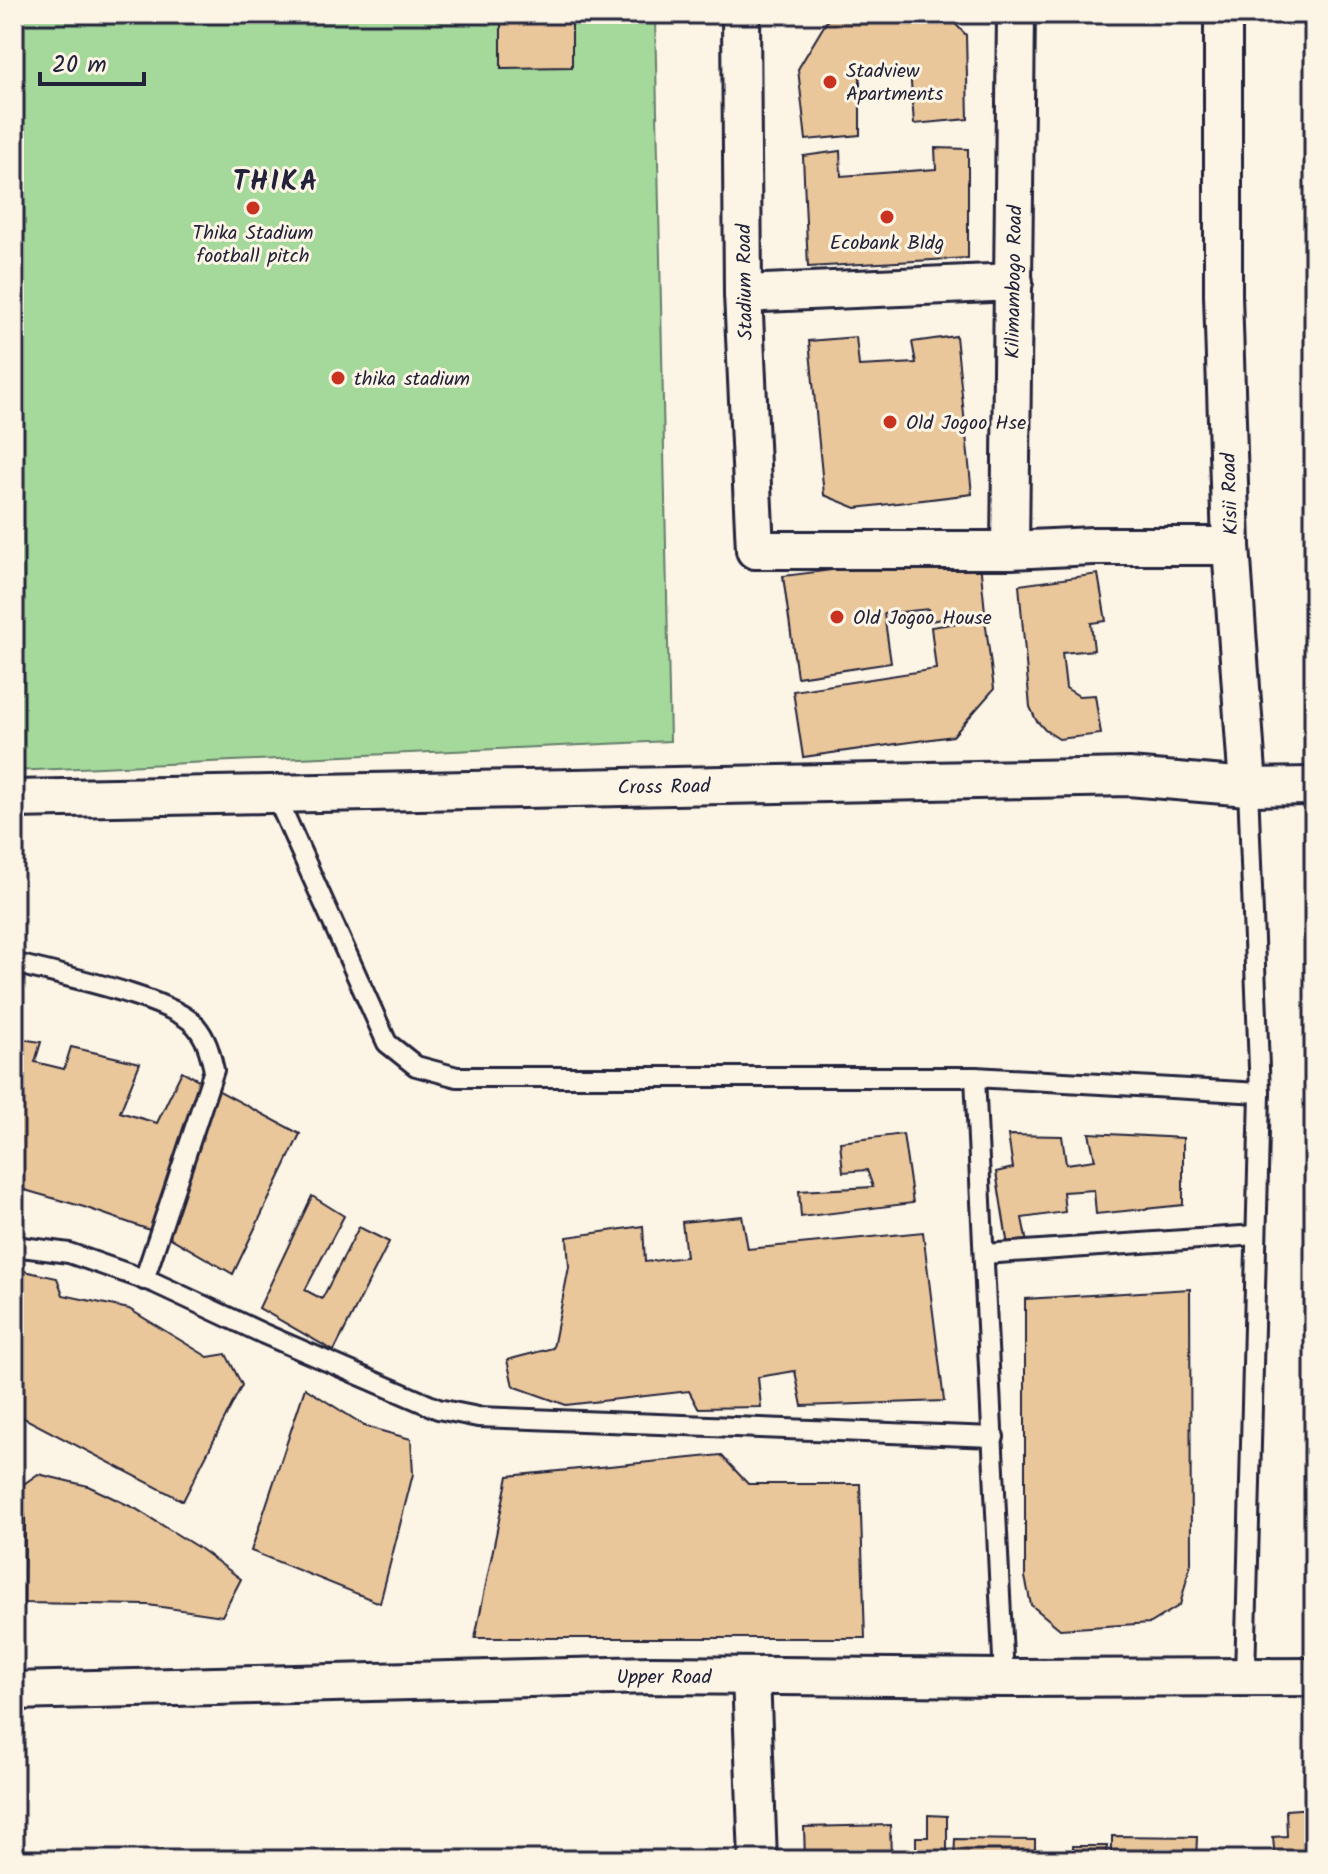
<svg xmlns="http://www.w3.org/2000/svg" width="1328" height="1874" font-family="Kalam,sans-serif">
	<rect width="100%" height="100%" fill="#fcf5e5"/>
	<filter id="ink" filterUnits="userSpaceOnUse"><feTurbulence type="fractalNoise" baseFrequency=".0125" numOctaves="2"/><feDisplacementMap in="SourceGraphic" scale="16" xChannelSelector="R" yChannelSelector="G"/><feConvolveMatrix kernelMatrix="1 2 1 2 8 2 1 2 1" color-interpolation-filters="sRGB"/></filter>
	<g filter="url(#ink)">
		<polygon fill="#a5d99b" stroke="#647e6b" stroke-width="2" points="14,14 655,14 670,741 14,771"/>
		<g fill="#eac79b" stroke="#22223b" stroke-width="2">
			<polygon points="501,14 572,14 572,67 501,68"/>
			<polygon points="831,14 946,14 966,35 968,119 914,124 910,69 860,75 860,135 806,140 798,69"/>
			<polygon points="935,148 968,149 968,258 808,267 803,156 840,151 841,176 936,169"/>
			<polygon points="956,336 972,494 856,508 824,495 809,341 856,337 859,366 916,363 912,342"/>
			<polygon points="979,552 985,612 930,621 928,609 884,614 891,663 797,677 783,576"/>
			<polygon points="1098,574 1106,621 1091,623 1094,650 1062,653 1066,688 1079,696 1095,695 1101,734 1059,739 1045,730 1036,720 1030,707 1019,585"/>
			<polygon points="985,619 994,689 953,736 803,757 793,691 936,669 931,627"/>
			<polygon points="14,1038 41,1042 35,1062 64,1069 71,1047 140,1063 120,1112 157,1123 182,1071 300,1134 233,1274 167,1236 84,1207 14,1187"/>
			<polygon points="1089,1133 1183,1138 1183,1205 1096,1214 1094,1190 1063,1192 1065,1212 1022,1218 1027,1243 1008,1246 996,1172 1013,1168 1008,1135 1062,1136 1066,1164 1095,1160"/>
			<polygon points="903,1134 913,1203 801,1217 799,1191 873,1187 867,1170 843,1172 840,1142"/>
			<polygon points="312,1196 344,1216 305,1290 322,1299 359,1227 389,1242 334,1351 259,1308"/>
			<polygon points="742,1216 748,1249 923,1232 944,1401 802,1406 795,1371 758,1377 761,1407 698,1408 689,1391 566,1405 513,1386 507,1360 553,1348 569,1267 567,1237 643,1226 645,1262 686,1257 682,1222"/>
			<polygon points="14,1269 57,1278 63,1295 129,1309 208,1357 226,1354 242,1385 183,1501 14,1413"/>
			<polygon points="1190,1289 1191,1563 1180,1605 1151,1623 1060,1629 1031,1605 1025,1577 1025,1299"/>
			<polygon points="305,1388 367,1427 411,1439 413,1474 380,1603 251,1551"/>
			<polygon points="721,1455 748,1484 860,1484 865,1638 475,1638 508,1476"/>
			<polygon points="38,1474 88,1486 136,1509 199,1548 241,1579 222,1616 148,1605 24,1603 25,1516 18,1488"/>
			<polygon points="1313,1808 1314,1860 1275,1860 1273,1837 1287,1836 1286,1810"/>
			<polygon points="928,1815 947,1816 947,1860 916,1860 916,1837 928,1837"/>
			<polygon points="890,1825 891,1857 805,1860 804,1827"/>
			<polygon points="1112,1836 1197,1837 1196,1860 1112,1860"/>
			<polygon points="955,1839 1035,1840 1035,1860 954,1860"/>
			<rect x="1073" y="1846" width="34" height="14"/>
		</g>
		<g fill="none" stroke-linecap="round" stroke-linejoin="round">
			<g stroke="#22223b" stroke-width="24">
				<g id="lane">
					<polyline points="275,794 387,1043 416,1066 457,1077 975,1077 1260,1093"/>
					<path d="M14 963C54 974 169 997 195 1025 207 1039 210 1053 214 1070L144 1280"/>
					<polyline points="975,1077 1004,1678"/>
					<polyline points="14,1246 69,1253 155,1283 264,1334 438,1409 478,1417 994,1437"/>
					<polyline points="984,1254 1256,1235"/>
					<polyline points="1245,1677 1260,1093 1248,787"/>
				</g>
			</g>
			<g stroke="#22223b" stroke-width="42">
				<g id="street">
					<polyline points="741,14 743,294 755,550 1010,550 1093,546 1231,546 1223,295 1223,14"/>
					<polyline points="743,294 1014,282"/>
					<polyline points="1231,546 1248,787"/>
					<polyline points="1010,550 1016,14"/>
					<polyline points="14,799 1129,777 1248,787 1314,786"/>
					<polyline points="751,1676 758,1860"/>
					<polyline points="14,1691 652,1675 1004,1678 1314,1677"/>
				</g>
			</g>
			<use href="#lane" stroke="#fcf5e5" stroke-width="18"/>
			<use href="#street" stroke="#fcf5e5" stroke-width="36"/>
		</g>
	</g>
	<g fill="#c8321e" stroke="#fcf5e5" stroke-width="3">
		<circle cx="830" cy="82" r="8"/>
		<circle cx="253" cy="208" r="8"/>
		<circle cx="887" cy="217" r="8"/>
		<circle cx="338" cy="378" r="8"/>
		<circle cx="890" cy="422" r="8"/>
		<circle cx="837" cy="617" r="8"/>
	</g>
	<g text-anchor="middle" stroke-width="6" stroke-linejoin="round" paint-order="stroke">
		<g font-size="20" fill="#22223b" stroke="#fcf5e5" text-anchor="start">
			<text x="846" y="77">Stadview<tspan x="846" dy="23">Apartments</tspan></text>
			<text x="253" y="239" text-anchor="middle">Thika Stadium<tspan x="253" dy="23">football pitch</tspan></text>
			<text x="887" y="249" text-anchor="middle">Ecobank Bldg</text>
			<text x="354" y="385">thika stadium</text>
			<text x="906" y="429">Old Jogoo Hse</text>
			<text x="853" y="624">Old Jogoo House</text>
		</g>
		<g font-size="20" fill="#22223b" stroke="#fcf5e5">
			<text transform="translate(744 282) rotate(-91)" y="7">Stadium Road</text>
			<text transform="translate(1013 282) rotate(-89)" y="7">Kilimambogo Road</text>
			<text transform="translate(1229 494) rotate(-92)" y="7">Kisii Road</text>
			<text transform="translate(664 786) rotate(-1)" y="7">Cross Road</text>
			<text x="664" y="1683">Upper Road</text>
		</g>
		<g font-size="28" font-weight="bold" letter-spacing="2" fill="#22223b" stroke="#fcf5e5">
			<text x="276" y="190">THIKA</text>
		</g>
	</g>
	<rect width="1328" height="1874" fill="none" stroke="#fcf5e5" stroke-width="48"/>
	<rect x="24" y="24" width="1280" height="1826" fill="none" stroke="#22223b" stroke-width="3" filter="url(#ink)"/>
	<path d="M40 72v12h104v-12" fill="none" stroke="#22223b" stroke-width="4"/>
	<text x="52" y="72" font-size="24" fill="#22223b" stroke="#fcf5e5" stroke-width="6" paint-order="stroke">20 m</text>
</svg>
